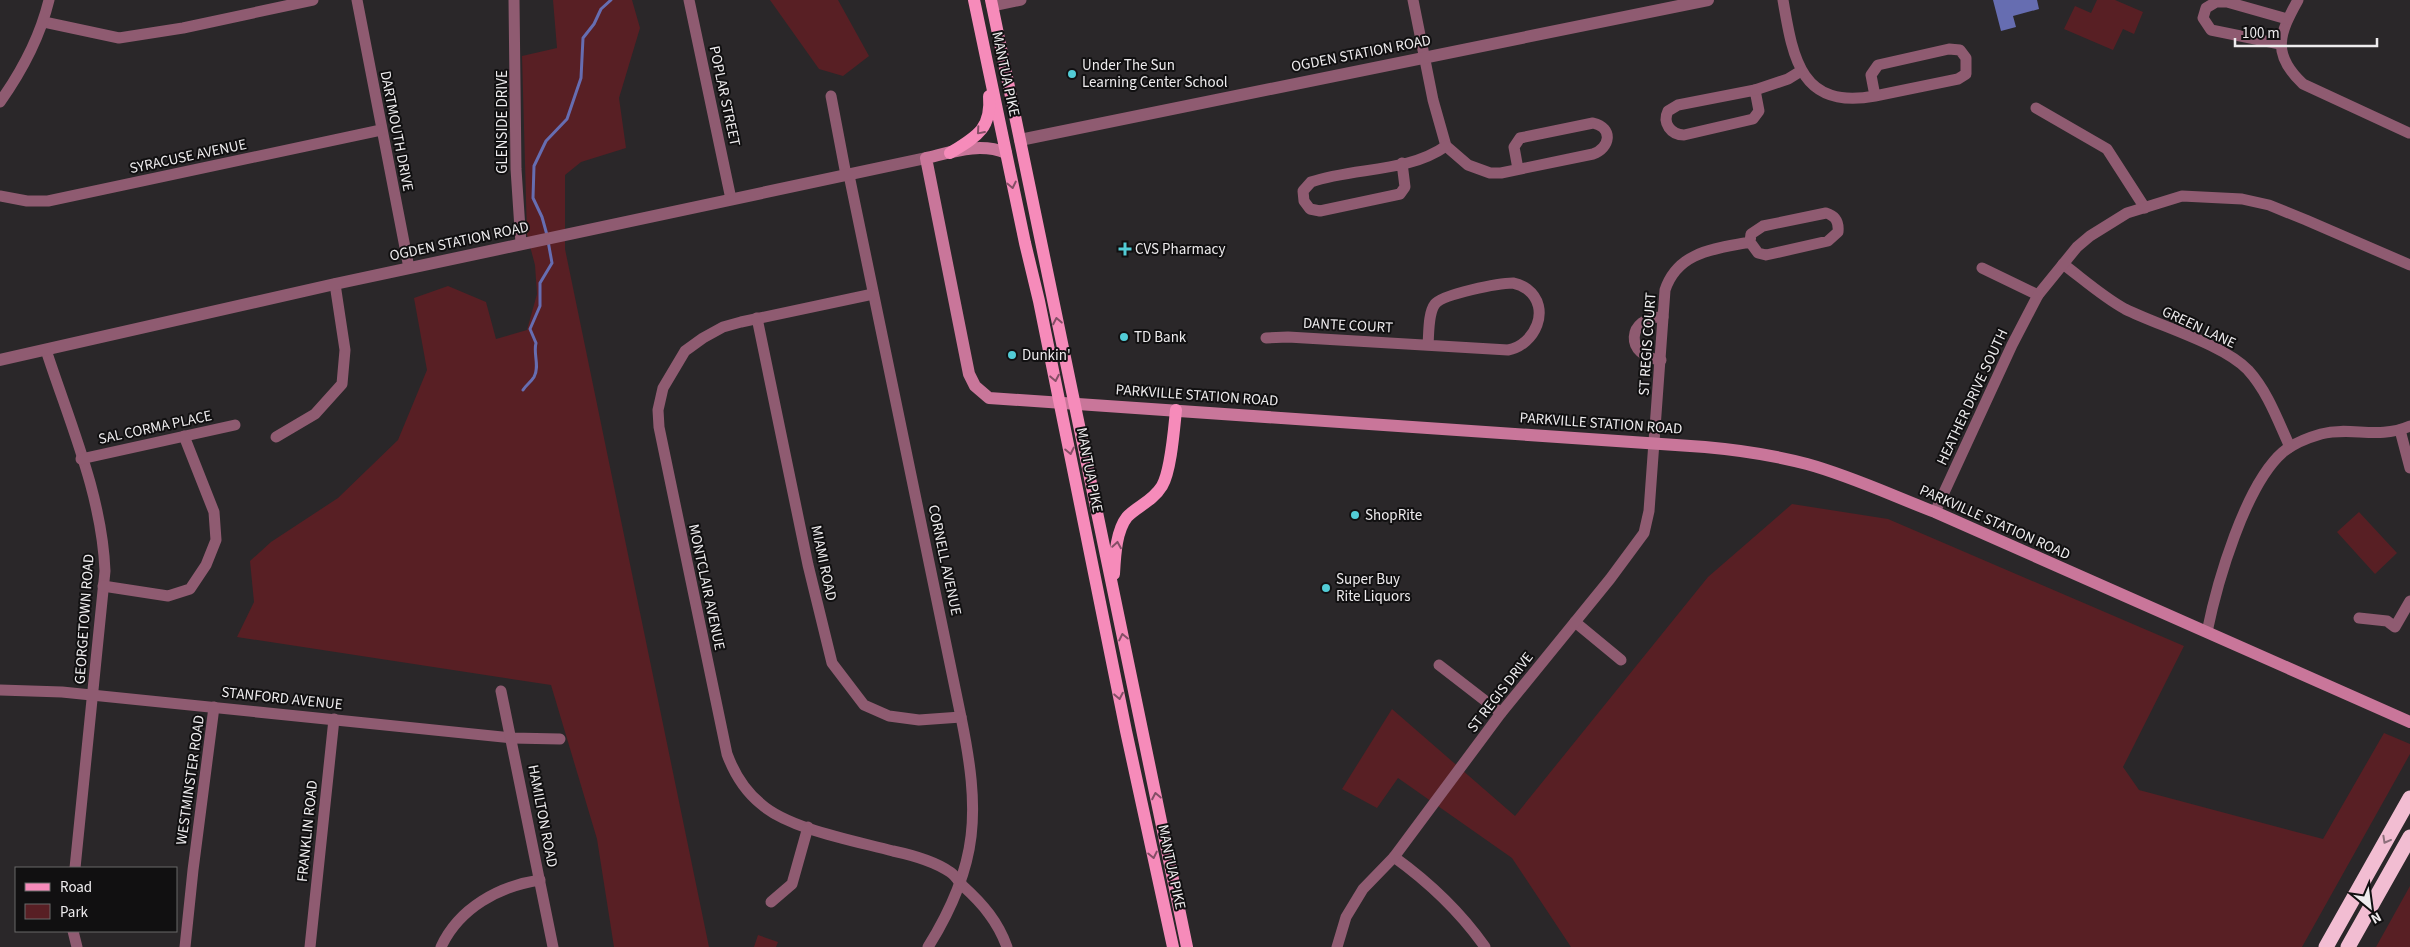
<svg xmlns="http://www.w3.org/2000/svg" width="2410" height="947" font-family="'Source Sans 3',sans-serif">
	<rect width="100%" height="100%" fill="#2a2729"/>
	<g fill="#581f24">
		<polygon points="553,0 632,0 640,28 619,98 626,148 581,162 565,175 565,249 709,947 614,947 597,839 551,685 237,637 254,602 250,561 271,542 338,498 398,440 427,370 414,298 448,286 486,302 496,339 527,330 537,294 535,265 527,235 522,56 557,48"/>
		<polygon points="770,0 838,0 869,56 843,76 819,69"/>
		<polygon points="2097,0 2115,0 2143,12 2134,34 2123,29 2113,50 2064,29 2075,6 2091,13"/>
		<polygon points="1792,504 1888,519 2184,646 2123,767 2139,790 2323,839 2384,733 2410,744 2410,754 2302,947 1571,947 1512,858 1398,778 1377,808 1342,789 1392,709 1515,816 1708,577"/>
		<polygon points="2359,512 2397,553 2375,574 2337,532"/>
		<polygon points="2410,886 2410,947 2376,947"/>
		<polygon points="758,935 778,942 776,947 754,947"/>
	</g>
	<polygon fill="#666db1" points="1993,0 2037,0 2039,9 2013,16 2016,27 2001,31"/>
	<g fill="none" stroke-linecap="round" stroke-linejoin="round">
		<g stroke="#666db1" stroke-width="3">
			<polyline points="547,235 542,217 533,198 534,166 546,141 567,119 581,78 583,38 594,24 601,9 611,0"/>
			<path d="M523 390C526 385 531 382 534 377 540 366 533 354 536 343L530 329 540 306V283L552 263 548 241"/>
		</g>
		<g stroke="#8f5b71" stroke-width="11">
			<polyline points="357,0 409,268"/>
			<polyline points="514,0 516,169 521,244"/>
			<polyline points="689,0 731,199"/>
			<path d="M1413 0 1433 100 1446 146 1468 165 1490 173H1501L1593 154C1610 148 1614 128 1593 123L1520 138 1514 147 1518 169"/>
			<path d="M1783 0C1793 59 1801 110 1875 96L1958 79 1966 74V58L1960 50 1949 49 1878 65 1871 75 1875 96"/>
			<path d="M2298 0C2279 34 2271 54 2303 84L2409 133"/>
			<polyline points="992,6 1021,0"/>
			<polyline points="44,22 119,38 183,28 313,0"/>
			<polyline points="2280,44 2211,30 2203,18 2206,8 2216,2 2227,2 2287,19"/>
			<path d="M1755 90 1759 111 1753 119 1684 135C1671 135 1662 123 1668 111L1678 105Z"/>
			<polyline points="1755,90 1788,79 1801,71"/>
			<polyline points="831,96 846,175"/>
			<path d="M0 102C22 71 40 37 49 0"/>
			<polyline points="2036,108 2107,149 2145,208"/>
			<path d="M1402 163 1405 187 1400 194 1320 211 1310 209 1304 201 1303 191 1311 182C1354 167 1408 173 1446 146"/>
			<path d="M849 175 961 717C980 810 980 864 928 947"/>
			<polyline points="0,196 27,201 48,201 381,130"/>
			<path d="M2063 264C2083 279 2103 297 2125 309 2159 326 2223 344 2248 370 2268 392 2278 421 2290 447"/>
			<polyline points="1982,268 2038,295"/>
			<path d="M873 294 741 322 723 327 703 338 685 351 663 388 658 410 659 427 727 754C734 773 745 791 761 804 789 829 856 841 893 851 912 855 934 861 950 872 955 875 959 882 963 886 983 904 998 922 1007 947"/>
			<polyline points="757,318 808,565 832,663 864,705 889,716 919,720 961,717"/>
			<path d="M1266 338 1288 337 1508 350C1535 345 1552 308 1527 289 1523 286 1518 284 1513 283 1499 283 1443 294 1435 304 1428 313 1429 333 1428 345"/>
			<path d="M46 350C69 421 102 495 105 571L75 868"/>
			<path d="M1661 360C1624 357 1626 316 1663 317"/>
			<polyline points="2400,430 2410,468"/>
			<polyline points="276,437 315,414 342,384 345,350 335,284"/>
			<polyline points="81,459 235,425"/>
			<polyline points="1935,512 2012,345 2038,295 2077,247 2090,236 2127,213 2182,196 2242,199 2269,205 2306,220 2410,265"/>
			<polyline points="103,586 168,596 190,589 206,565 216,540 214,512 184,436"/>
			<polyline points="2359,618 2387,621 2395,627 2410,601"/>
			<polyline points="1575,622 1621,660"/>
			<path d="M2207 632C2217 583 2245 485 2283 452 2294 443 2307 438 2321 434 2352 426 2377 440 2410 426"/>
			<polyline points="1439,665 1501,713"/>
			<polyline points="0,690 62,692 512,738 560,739"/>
			<polyline points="501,691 553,947"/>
			<path d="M1394 857C1430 883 1459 910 1485 947"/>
			<polyline points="771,902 792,884 808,827"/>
			<polyline points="73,931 77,947"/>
			<polyline points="185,947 193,870 214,707"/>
			<polyline points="310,947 334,719"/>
			<path d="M441 947C459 908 499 886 540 880"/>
			<path d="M1337 947 1346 917 1363 889 1394 857 1501 713 1610 579 1644 533 1649 511 1665 290C1678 251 1715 249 1750 242L1758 253 1766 255 1828 241 1838 232C1839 222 1836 216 1826 213L1763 226 1751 234 1750 242"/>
		</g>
		<g stroke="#8f5b71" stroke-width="12">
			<polyline points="1020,140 1708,0"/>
			<polyline points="0,360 335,284 926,158"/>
		</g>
		<path stroke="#c9769a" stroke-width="12" d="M1006 153C980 142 952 152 926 158L969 374 975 386 989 398 1705 447C1739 450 1773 455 1807 464 1851 476 1893 496 1935 512L2410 722"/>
		<g stroke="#f68bba" stroke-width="12">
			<polyline points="974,0 1025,243 1039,301 1126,731 1173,947"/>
			<polyline points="991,0 1187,947"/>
			<path d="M950 153C976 137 992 129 989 96"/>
			<path d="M1114 574C1115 556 1116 531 1127 517 1136 507 1153 501 1162 486 1171 471 1174 429 1176 410"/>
		</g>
		<g stroke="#f2bdd2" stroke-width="15">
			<polyline points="2326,947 2410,798"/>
			<polyline points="2348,947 2410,837"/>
		</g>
	</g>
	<defs><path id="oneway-chevron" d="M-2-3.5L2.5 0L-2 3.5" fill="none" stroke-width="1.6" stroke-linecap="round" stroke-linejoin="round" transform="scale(1.25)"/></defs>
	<g stroke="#844e66">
		<use href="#oneway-chevron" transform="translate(980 131) rotate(131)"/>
		<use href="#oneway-chevron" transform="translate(1012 185) rotate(78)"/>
		<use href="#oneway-chevron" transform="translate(1057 321) rotate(-101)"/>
		<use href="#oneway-chevron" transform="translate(1055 378) rotate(79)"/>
		<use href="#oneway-chevron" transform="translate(1070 451) rotate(78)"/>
		<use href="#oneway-chevron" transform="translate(1117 545) rotate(-81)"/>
		<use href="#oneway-chevron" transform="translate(1123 637) rotate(-102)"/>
		<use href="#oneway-chevron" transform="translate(1119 696) rotate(79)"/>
		<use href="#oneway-chevron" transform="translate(1156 796) rotate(-101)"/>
		<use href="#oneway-chevron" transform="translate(1153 855) rotate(78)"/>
	</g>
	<use stroke="#8d6f7b" href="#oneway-chevron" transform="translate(2386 840) rotate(119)"/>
	<g fill="#52ccd6" stroke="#111011" stroke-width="2">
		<circle cx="1072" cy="74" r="5"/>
		<path d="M1122.5 241.5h5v5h5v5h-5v5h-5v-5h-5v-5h5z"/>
		<circle cx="1124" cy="337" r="5"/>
		<circle cx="1012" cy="355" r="5"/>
		<circle cx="1355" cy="515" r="5"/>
		<circle cx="1326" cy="588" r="5"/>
	</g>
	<g text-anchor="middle" stroke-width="4" stroke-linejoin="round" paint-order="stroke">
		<g font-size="15" fill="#eeecee" stroke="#111011">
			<text transform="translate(1361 53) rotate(-11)" y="5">OGDEN STATION ROAD</text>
			<text transform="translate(1006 74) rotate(78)" y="5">MANTUA PIKE</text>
			<text transform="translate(725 96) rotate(78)" y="5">POPLAR STREET</text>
			<text transform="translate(502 122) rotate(-90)" y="5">GLENSIDE DRIVE</text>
			<text transform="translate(397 131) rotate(79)" y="5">DARTMOUTH DRIVE</text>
			<text transform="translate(188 156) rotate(-12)" y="5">SYRACUSE AVENUE</text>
			<text transform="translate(459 241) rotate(-12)" y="5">OGDEN STATION ROAD</text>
			<text transform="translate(1348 325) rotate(3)" y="5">DANTE COURT</text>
			<text transform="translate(2199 327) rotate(25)" y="5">GREEN LANE</text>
			<text transform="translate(1647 344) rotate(-86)" y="5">ST REGIS COURT</text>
			<text transform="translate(1197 395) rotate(4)" y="5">PARKVILLE STATION ROAD</text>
			<text transform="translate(1972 397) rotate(-65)" y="5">HEATHER DRIVE SOUTH</text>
			<text transform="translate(1601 423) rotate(4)" y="5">PARKVILLE STATION ROAD</text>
			<text transform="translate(155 427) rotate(-12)" y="5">SAL CORMA PLACE</text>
			<text transform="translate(1090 470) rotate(79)" y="5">MANTUA PIKE</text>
			<text transform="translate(1995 522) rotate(24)" y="5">PARKVILLE STATION ROAD</text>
			<text transform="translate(945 560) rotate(78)" y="5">CORNELL AVENUE</text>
			<text transform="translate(824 563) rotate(78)" y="5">MIAMI ROAD</text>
			<text transform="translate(707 587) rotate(78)" y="5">MONTCLAIR AVENUE</text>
			<text transform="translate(84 619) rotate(-86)" y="5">GEORGETOWN ROAD</text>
			<text transform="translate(1500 692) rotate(-52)" y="5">ST REGIS DRIVE</text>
			<text transform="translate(282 698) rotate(6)" y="5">STANFORD AVENUE</text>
			<text transform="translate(190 780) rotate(-82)" y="5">WESTMINSTER ROAD</text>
			<text transform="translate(543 816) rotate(79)" y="5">HAMILTON ROAD</text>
			<text transform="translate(307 831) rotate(-84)" y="5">FRANKLIN ROAD</text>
			<text transform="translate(1172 867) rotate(78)" y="5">MANTUA PIKE</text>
		</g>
		<g font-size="15" fill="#eeecee" stroke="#111011" text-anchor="start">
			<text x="1082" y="70">Under The Sun<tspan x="1082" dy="17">Learning Center School</tspan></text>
			<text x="1135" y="254">CVS Pharmacy</text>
			<text x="1134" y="342">TD Bank</text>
			<text x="1022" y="360">Dunkin'</text>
			<text x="1365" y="520">ShopRite</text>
			<text x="1336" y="584">Super Buy<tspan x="1336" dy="17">Rite Liquors</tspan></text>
		</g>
	</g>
	<rect x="15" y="867" width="162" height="65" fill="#111011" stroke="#696869"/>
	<rect x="25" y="883" width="25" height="8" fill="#f68bba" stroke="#696869"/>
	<text x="60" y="892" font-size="15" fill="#eeecee">Road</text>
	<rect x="25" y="904" width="25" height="15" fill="#581f24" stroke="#696869"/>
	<text x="60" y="917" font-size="15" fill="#eeecee">Park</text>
	<g transform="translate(2370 907) rotate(151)" stroke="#111011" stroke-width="4" paint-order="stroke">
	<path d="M0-4L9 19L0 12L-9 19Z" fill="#eeecee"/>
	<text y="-8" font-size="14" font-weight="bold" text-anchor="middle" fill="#eeecee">N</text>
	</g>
	<path d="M2235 38v8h142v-8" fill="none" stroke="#eeecee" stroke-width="2.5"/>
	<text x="2242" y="38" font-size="15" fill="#eeecee" stroke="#111011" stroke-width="4" paint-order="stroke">100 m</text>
</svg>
